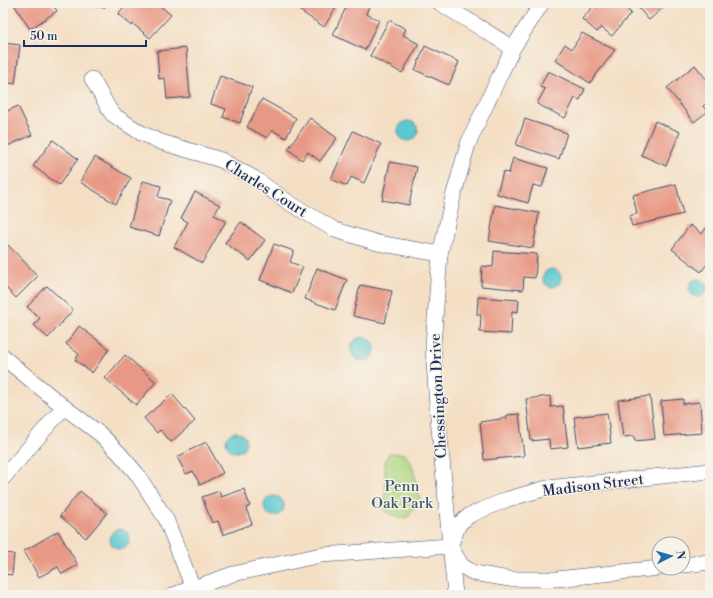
<svg xmlns="http://www.w3.org/2000/svg" width="713" height="598" font-family="'Libre Bodoni',serif">
	<rect width="100%" height="100%" fill="#f7f3e8"/>
	<filter id="ink" filterUnits="userSpaceOnUse"><feTurbulence type="fractalNoise" baseFrequency=".025" numOctaves="2"/><feDisplacementMap in="SourceGraphic" scale="8" xChannelSelector="R" yChannelSelector="G"/><feConvolveMatrix kernelMatrix="1 2 1 2 8 2 1 2 1" color-interpolation-filters="sRGB"/></filter>
	<filter id="wash" filterUnits="userSpaceOnUse"><feTurbulence type="fractalNoise" baseFrequency=".012" numOctaves="4" result="noise"/><feDisplacementMap in="SourceGraphic" scale="16" xChannelSelector="R" yChannelSelector="G"/><feGaussianBlur stdDeviation="0.9" result="paint"/><feColorMatrix in="noise" values="0 0 0 0 0 0 0 0 0 0 0 0 0 0 0 0 0 1.4 0 .05"/><feComposite in="paint" operator="in"/></filter>
	<g filter="url(#wash)">
		<rect width="100%" height="100%" fill="#f4dfc4"/>
		<polygon fill="#b1d882" stroke="#668470" points="389,453 404,454 411,462 417,486 420,501 408,517 397,518 385,510 385,460"/>
		<g fill="#5cc9d0" stroke="#3c7c97">
			<circle cx="408" cy="131" r="10"/>
			<circle cx="552" cy="278" r="9"/>
			<circle cx="698" cy="288" r="9"/>
			<circle cx="363" cy="349" r="12"/>
			<circle cx="236" cy="442" r="10"/>
			<circle cx="274" cy="506" r="10"/>
			<circle cx="120" cy="539" r="10"/>
		</g>
		<g id="blocks">
			<g fill="#e89985">
				<polygon points="13,3 52,3 57,11 30,29"/>
				<polygon points="78,3 105,3 105,7 78,6"/>
				<polygon points="127,3 157,3 171,15 150,38 133,24 132,26 118,14"/>
				<polygon points="295,3 339,3 324,27 293,6"/>
				<polygon points="348,3 362,3 369,6 366,14 379,20 365,50 333,35"/>
				<polygon points="601,3 620,3 631,13 612,36 601,27 597,32 582,19 594,5 597,8"/>
				<polygon points="634,3 665,3 666,5 649,20"/>
				<polygon points="389,20 406,29 403,35 419,44 402,73 370,56"/>
				<polygon points="582,33 615,50 590,83 555,60 565,44 572,49"/>
				<polygon points="3,43 20,45 15,84 3,82"/>
				<polygon points="425,46 459,62 449,85 415,70"/>
				<polygon points="186,48 190,97 167,99 165,78 159,79 157,51"/>
				<polygon points="695,65 710,84 710,100 703,106 707,112 694,122 667,88"/>
				<polygon points="548,71 585,89 580,100 575,98 565,118 537,104 545,89 540,87"/>
				<polygon points="220,76 252,87 240,123 223,117 226,109 211,104"/>
				<polygon points="262,99 296,118 286,138 272,130 267,138 247,127"/>
				<polygon points="18,106 32,135 3,148 3,113"/>
				<polygon points="310,118 337,138 320,161 308,152 302,160 288,149"/>
				<polygon points="525,119 567,133 559,159 516,145"/>
				<polygon points="655,121 680,132 666,166 641,155"/>
				<polygon points="353,131 381,144 364,183 351,177 347,186 331,179"/>
				<polygon points="53,140 78,159 59,185 33,166"/>
				<polygon points="95,157 131,178 116,204 80,182"/>
				<polygon points="513,158 548,168 542,187 533,185 528,203 497,194 503,172 509,173"/>
				<polygon points="390,162 417,167 409,205 382,200"/>
				<polygon points="143,181 161,186 158,197 170,200 159,236 129,227"/>
				<polygon points="676,184 683,214 632,226 629,216 637,214 633,195"/>
				<polygon points="195,192 220,205 214,215 226,221 202,263 174,247 188,222 181,218"/>
				<polygon points="495,205 539,213 533,248 489,241"/>
				<polygon points="241,222 265,240 250,261 225,243"/>
				<polygon points="690,225 702,234 706,228 710,231 710,260 701,272 672,249"/>
				<polygon points="274,244 294,251 290,262 303,267 292,293 260,280"/>
				<polygon points="8,245 38,276 16,298 3,285 3,250"/>
				<polygon points="494,251 537,254 535,278 524,277 523,290 481,286 482,266 493,267"/>
				<polygon points="317,268 347,280 335,310 305,299"/>
				<polygon points="360,285 392,291 385,323 353,316"/>
				<polygon points="47,286 73,310 48,338 34,325 40,318 27,307"/>
				<polygon points="478,297 519,300 518,312 512,311 511,334 480,332 481,315 477,315"/>
				<polygon points="79,326 109,349 92,373 75,360 79,354 66,344"/>
				<polygon points="125,355 156,382 136,405 105,378"/>
				<polygon points="172,394 195,421 171,442 160,430 157,433 144,418"/>
				<polygon points="550,396 551,407 563,406 568,447 550,449 549,439 531,441 526,399"/>
				<polygon points="650,396 655,439 635,441 634,436 623,437 618,400"/>
				<polygon points="683,399 683,404 700,402 702,433 664,436 661,401"/>
				<polygon points="706,404 710,404 710,432 709,432"/>
				<polygon points="607,413 611,443 578,447 574,417"/>
				<polygon points="519,414 524,456 484,460 480,422 507,418 507,415"/>
				<polygon points="206,442 223,473 200,485 193,471 186,474 177,457"/>
				<polygon points="244,489 250,506 246,508 252,524 223,535 218,521 212,523 202,497 219,491 221,497"/>
				<polygon points="80,491 107,513 86,538 60,516"/>
				<polygon points="58,531 78,565 62,574 58,567 39,577 24,551"/>
				<polygon points="3,553 14,554 12,575 5,574 4,582 3,582"/>
			</g>
		</g>
	</g>
	<g filter="url(#ink)">
		<use href="#blocks" fill-opacity="0" stroke="#3c496d" stroke-width="1"/>
		<g fill="none" stroke-linecap="round" stroke-linejoin="round">
			<g stroke="#3c496d" stroke-width="16">
				<g id="minor">
					<polyline points="440,3 513,48"/>
					<polyline points="92,79 112,114 141,133 161,142 221,160 254,178 288,202 335,230 378,243 440,254"/>
					<polyline points="3,356 9,362 64,407 100,434 120,454 137,474 166,519 193,588 195,595"/>
					<polyline points="3,478 64,407"/>
					<polyline points="451,544 459,524 470,515 508,499 547,488 710,471"/>
					<polyline points="452,549 462,566 474,573 509,579 557,579 659,568"/>
					<polyline points="683,565 710,562"/>
					<polyline points="173,595 233,574 321,555 450,546"/>
					<polyline points="455,595 437,407 433,345 440,254 453,197 468,144 491,94 513,48 542,3"/>
				</g>
			</g>
			<use href="#minor" stroke="#fff" stroke-width="15"/>
		</g>
	</g>
	<g text-anchor="middle" stroke-width="3" stroke-linejoin="round" paint-order="stroke">
		<g font-size="15" fill="#1b2f5e" stroke="#f7f3e8">
			<text transform="translate(266 188) rotate(32)" y="5">Charles Court</text>
			<text transform="translate(438 396) rotate(-93)" y="5">Chessington Drive</text>
			<text transform="translate(593 485) rotate(-7)" y="5">Madison Street</text>
		</g>
		<g font-size="15" fill="#405967" stroke="#f7f3e8">
			<text x="402" y="491">Penn<tspan x="402" dy="17">Oak Park</tspan></text>
		</g>
	</g>
	<rect width="713" height="598" fill="none" stroke="#f7f3e8" stroke-width="16"/>
	<g transform="translate(671 556) rotate(84)"><circle r="19" fill="#f7f3e8" stroke="#9fa5b1"/>
	<path d="M0-3L7 15L0 10L-7 15Z" fill="#1f6fb2"/>
	<text y="-6" font-size="11" font-weight="bold" text-anchor="middle" fill="#1b2f5e">N</text>
	</g>
	<path d="M24 40v6h122v-6" fill="none" stroke="#1b2f5e" stroke-width="2"/>
	<text x="30" y="40" font-size="12" fill="#1b2f5e" stroke="#f7f3e8" stroke-width="3" paint-order="stroke">50 m</text>
</svg>
